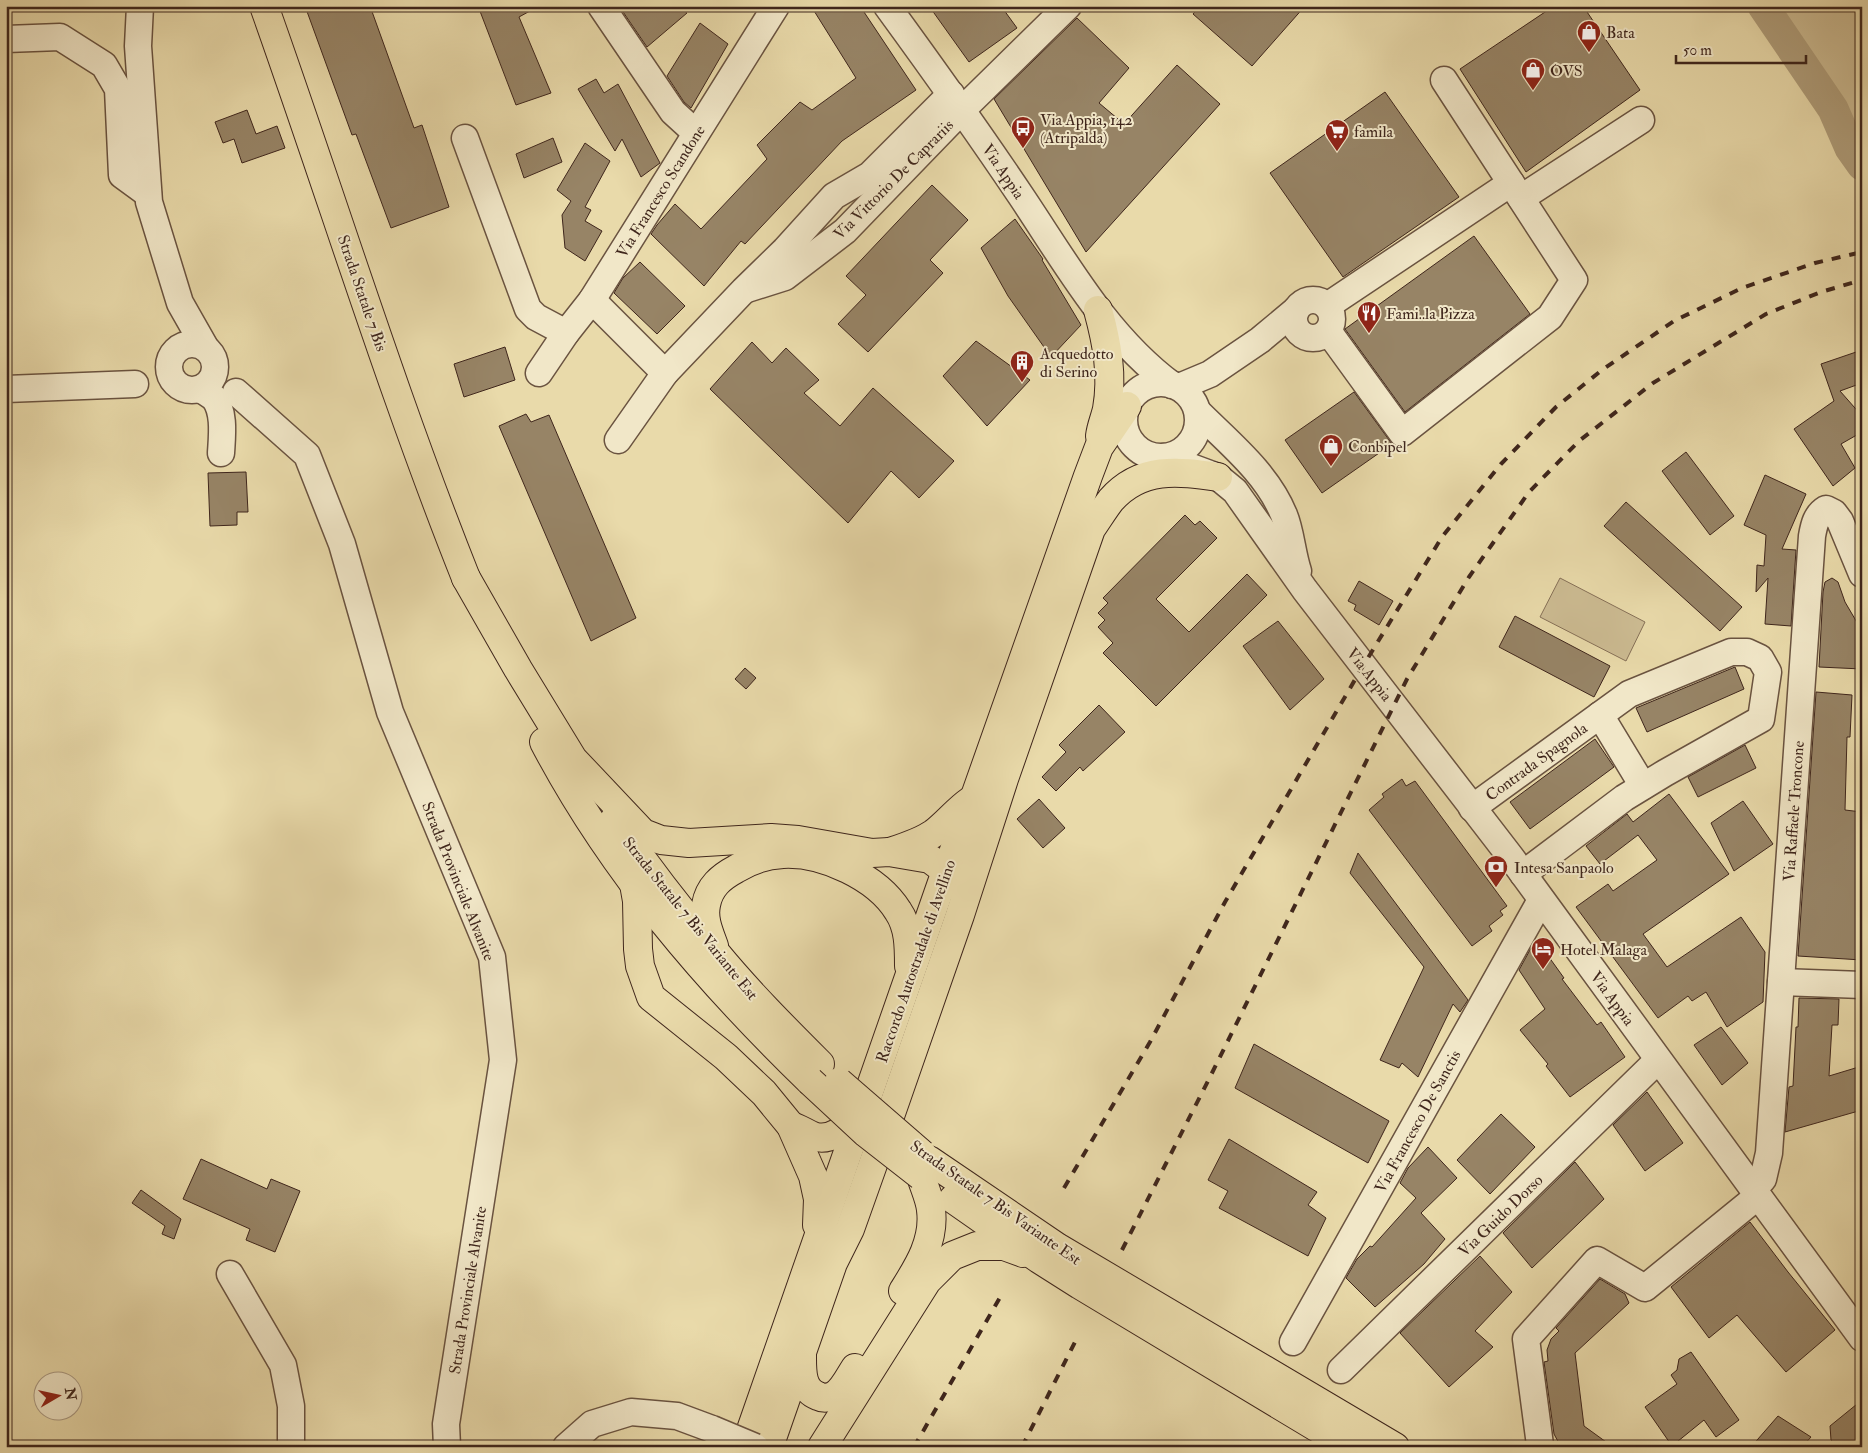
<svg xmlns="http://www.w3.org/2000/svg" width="1868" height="1453" font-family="'IM FELL Double Pica',serif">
	<rect width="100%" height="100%" fill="#e9daaa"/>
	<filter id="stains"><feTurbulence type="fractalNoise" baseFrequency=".004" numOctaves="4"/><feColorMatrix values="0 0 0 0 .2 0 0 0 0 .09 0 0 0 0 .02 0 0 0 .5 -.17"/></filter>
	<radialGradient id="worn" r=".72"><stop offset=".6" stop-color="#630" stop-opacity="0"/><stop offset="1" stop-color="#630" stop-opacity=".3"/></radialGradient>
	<g fill="#ccbb92" stroke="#867057">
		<polygon points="1763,6 1862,6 1862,165 1850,148 1833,109"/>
		<polygon points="1560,578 1645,622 1626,661 1540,617"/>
	</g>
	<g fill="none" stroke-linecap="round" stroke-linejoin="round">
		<polyline stroke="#af9d7a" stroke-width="31" points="1763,6 1833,109 1850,148 1862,165"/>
	</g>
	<g fill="#978466" stroke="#3f261c">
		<polygon points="305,6 370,6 414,128 422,125 449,207 391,228 356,134 352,135"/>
		<polygon points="478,6 539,6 519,17 551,93 516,105"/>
		<polygon points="619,6 678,6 687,13 647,47"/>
		<polygon points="811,6 860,6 916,90 842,141 745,244 741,241 704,286 651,234 657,225 675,204 701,229 767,159 757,145 800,102 812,110 856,78"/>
		<polygon points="929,6 1001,6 1017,28 969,62"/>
		<polygon points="1200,6 1305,6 1252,66 1193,14"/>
		<polygon points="1554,6 1583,6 1640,90 1526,172 1460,69"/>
		<polygon points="1077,18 1129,68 1099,103 1124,124 1177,65 1220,104 1086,252 994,99"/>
		<polygon points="700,23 728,44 691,108 684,102 667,76"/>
		<polygon points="596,79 604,93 618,84 660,163 641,177 622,139 615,151 578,89"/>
		<polygon points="1385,92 1459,197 1343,277 1270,173"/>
		<polygon points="247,110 256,134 277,126 285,148 242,163 234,139 223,143 215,122"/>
		<polygon points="553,138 562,162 524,178 516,154"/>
		<polygon points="585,143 610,161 585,207 591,210 585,221 602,231 585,261 565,248 562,215 571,201 557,190"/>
		<polygon points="932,185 968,220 930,260 943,273 868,352 838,324 866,295 846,276"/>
		<polygon points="1015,219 1043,259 1042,260 1081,325 1051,357 1008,296 981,248"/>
		<polygon points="1474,236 1530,314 1405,412 1345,329"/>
		<polygon points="640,262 685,306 657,334 614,293 623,278"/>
		<polygon points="976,341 1030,380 987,426 943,376"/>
		<polygon points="752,342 772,363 786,348 819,380 804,393 840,426 873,388 954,461 919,498 891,471 848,523 710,389"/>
		<polygon points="505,347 515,380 464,397 454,364"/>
		<polygon points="1862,350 1862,383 1840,391 1862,416 1862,432 1841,444 1855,468 1833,486 1794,429 1834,401 1821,364"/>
		<polygon points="1354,392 1392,444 1322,493 1285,440"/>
		<polygon points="526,414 531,422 549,415 636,618 591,641 499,426"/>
		<polygon points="1686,452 1734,516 1710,535 1662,471"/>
		<polygon points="246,472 248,512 237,512 237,525 210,526 208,473"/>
		<polygon points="1765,475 1806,494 1782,549 1796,550 1791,626 1765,624 1768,578 1756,592 1757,565 1764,566 1766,535 1744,525"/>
		<polygon points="1626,502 1742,607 1720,631 1604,526"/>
		<polygon points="1185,515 1195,525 1200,521 1217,538 1156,599 1189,632 1247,574 1267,595 1156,706 1103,653 1113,643 1098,627 1105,620 1098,613 1108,603 1103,598"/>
		<polygon points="1832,578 1838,582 1845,602 1862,631 1862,669 1819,667 1823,592 1825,582"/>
		<polygon points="1359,581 1393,601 1379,625 1354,610 1356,605 1348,601"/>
		<polygon points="1515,616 1610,666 1594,697 1499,647"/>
		<polygon points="1278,621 1324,679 1290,710 1243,646"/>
		<polygon points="1735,667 1744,689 1647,732 1636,708"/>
		<polygon points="745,668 756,678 746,689 735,679"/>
		<polygon points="1816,692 1852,695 1850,737 1847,737 1845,810 1862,812 1862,960 1798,956"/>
		<polygon points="1099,705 1125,732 1083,771 1080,767 1056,791 1042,777 1066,752 1059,745"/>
		<polygon points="1595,739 1614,767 1530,829 1510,802"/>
		<polygon points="1745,745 1756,768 1698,797 1688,777"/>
		<polygon points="1402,779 1406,786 1415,781 1507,906 1500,911 1503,915 1489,926 1492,931 1472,946 1369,810 1384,797 1382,794"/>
		<polygon points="1669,794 1729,874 1643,934 1667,967 1741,917 1765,952 1763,1002 1727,1027 1706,992 1692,1001 1688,996 1658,1018 1576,907 1608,884 1613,891 1657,860 1638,835 1600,864 1586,846 1627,814 1633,822"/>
		<polygon points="1039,799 1065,828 1043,848 1017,819"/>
		<polygon points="1743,801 1773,844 1734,871 1711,823"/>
		<polygon points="1358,853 1468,1000 1460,1012 1453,1004 1418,1077 1402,1063 1399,1068 1380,1060 1424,967 1350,873"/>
		<polygon points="1536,939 1564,978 1562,979 1597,1025 1601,1022 1625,1057 1570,1097 1546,1066 1548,1064 1520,1030 1545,1009 1519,970"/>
		<polygon points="1799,998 1839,999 1838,1025 1832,1025 1829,1076 1862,1066 1862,1110 1785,1132 1789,1087 1793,1086 1796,1027 1798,1027"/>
		<polygon points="1721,1027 1748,1063 1722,1085 1694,1045"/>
		<polygon points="1254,1044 1389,1121 1368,1163 1235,1088"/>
		<polygon points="1647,1092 1683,1143 1645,1171 1613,1125"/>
		<polygon points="1501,1114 1535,1147 1490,1194 1457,1160"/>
		<polygon points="1229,1139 1317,1192 1308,1205 1326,1218 1308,1256 1219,1208 1228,1191 1208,1180"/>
		<polygon points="1428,1147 1457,1178 1421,1213 1445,1239 1424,1264 1375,1307 1346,1278 1357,1259 1370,1246 1372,1247 1416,1198 1400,1183 1408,1168"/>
		<polygon points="201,1159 267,1189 271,1179 300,1191 275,1252 246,1240 250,1229 183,1199"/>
		<polygon points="1575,1162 1604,1199 1532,1268 1503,1233"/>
		<polygon points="141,1190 181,1219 174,1239 162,1234 165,1226 132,1203"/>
		<polygon points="1750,1222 1788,1272 1835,1330 1786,1372 1737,1315 1709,1338 1671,1287"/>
		<polygon points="1480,1256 1512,1292 1475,1331 1493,1347 1449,1387 1400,1333"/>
		<polygon points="1600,1279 1625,1294 1629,1303 1575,1353 1584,1426 1613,1447 1561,1447 1554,1434 1544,1362 1548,1361 1547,1350 1551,1339 1559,1331 1556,1328"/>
		<polygon points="1691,1352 1739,1420 1716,1437 1704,1420 1672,1446 1645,1407 1677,1384 1671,1375 1677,1370 1679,1359"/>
		<polygon points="1862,1400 1862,1447 1837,1447 1831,1440 1830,1426"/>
		<polygon points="1778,1416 1811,1437 1802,1447 1751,1447"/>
	</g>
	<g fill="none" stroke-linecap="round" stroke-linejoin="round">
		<g stroke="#6a5340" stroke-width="29">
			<g id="minor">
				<polyline points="140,6 138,46 149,202 180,303 205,347"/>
				<polyline points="601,6 673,112 696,133"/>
				<path d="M887 6C933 69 978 132 1021 196 1066 263 1106 336 1172 385"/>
				<polyline points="6,39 60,37 104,65 118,89 122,175 148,194"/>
				<polyline points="465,138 528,309 536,317 566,333"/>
				<polyline points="1521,198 1641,120"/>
				<polyline points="747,289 785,277 845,231 963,109 1068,6"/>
				<polyline points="592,300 665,373"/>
				<circle cx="1313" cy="319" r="19"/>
				<polyline points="1327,306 1511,183"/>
				<polyline points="1328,331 1402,433 1550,317 1574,280 1444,80"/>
				<circle cx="192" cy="367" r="23"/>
				<polyline points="539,373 566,333 592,300 776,6"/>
				<circle cx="1161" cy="420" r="37"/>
				<polyline points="1179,387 1210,374 1260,340 1296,310"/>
				<polyline points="6,389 135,384"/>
				<path d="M201 389C205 392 210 395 214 398 225 412 222 436 221 453"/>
				<polyline points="236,392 307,455 342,544 390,712 492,957 503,1060 446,1424 447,1447"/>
				<path d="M1198 412C1229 443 1267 473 1284 515 1291 532 1292 553 1298 571"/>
				<polyline points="618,440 665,373 744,290 785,250 834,196 870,175 951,94"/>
				<polyline points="1164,457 1218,477 1235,491 1305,590 1510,856 1862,1338"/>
				<polyline points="1600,715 1643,786"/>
				<polyline points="1472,808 1629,694 1731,652 1747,652 1760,658 1768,672 1761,719 1665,773 1624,798 1523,874"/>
				<polyline points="1781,982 1862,985"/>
				<path d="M1753 1189 1763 1179 1769 1153 1812 536C1814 525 1816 515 1826 509L1834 513 1840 521 1862 574"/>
				<polyline points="230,1274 283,1365 291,1406 291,1447"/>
				<polyline points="1293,1342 1541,900"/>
				<polyline points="1341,1370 1658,1060"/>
				<polyline points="566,1447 592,1424 631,1412 677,1416 712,1429"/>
				<polyline points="1541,1447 1540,1445 1526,1339 1597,1260 1645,1288 1758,1196"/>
			</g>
		</g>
		<g stroke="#3f261c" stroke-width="30">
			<path id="major" d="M264 6C332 197 391 390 466 578"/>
		</g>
		<g stroke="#3f261c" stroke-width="30">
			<g id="highway">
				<path d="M1098 310C1107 343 1113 375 1107 409 1105 418 1101 427 1100 436"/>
				<polyline points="466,578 518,669 573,759 643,833 661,840 689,843 771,838 798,840 872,853 889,852 930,859 946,871 957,885"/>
				<path d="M544 742C611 870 707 981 810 1081"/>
				<path d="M614 820C646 866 680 910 716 953 748 992 784 1028 820 1064"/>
				<path d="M890 852C905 847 921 842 934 833 947 823 957 810 970 801"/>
				<polyline points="634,884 637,901 638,949 640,966 651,997 726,1057 764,1093 791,1126 813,1176 818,1199 817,1225"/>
				<path d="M714 946C709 932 703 919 706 905 709 887 721 877 736 869 750 860 766 855 783 854 823 852 877 877 898 911 909 927 909 947 909 966"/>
				<path d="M791 1126C799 1128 805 1133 813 1136 831 1143 848 1126 861 1114"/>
				<polyline points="929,1160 1057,1247 1395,1447"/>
				<polyline points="953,1199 1039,1259 1080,1285 1321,1430 1352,1447"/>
				<path d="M903 1291C918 1267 935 1241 931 1210 930 1199 924 1187 921 1176"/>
				<path d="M802 1355C802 1370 801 1390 818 1396 822 1398 828 1398 833 1396 843 1391 849 1377 855 1368"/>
				<polyline points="745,1447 946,871 974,799 1088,476 1099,447 1127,406"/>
				<path d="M769 1447 833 1263 850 1229 882 1139 960 915 1004 779 1091 529C1098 519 1104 509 1111 500 1141 466 1178 471 1218 477"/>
				<polyline points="822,1447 927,1281 952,1256 977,1246 1004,1246 1023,1253"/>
			</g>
		</g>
		<use href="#minor" stroke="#f1e7c8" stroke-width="26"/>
		<use href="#major" stroke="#e9daaa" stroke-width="28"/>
		<use href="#highway" stroke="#e9daaa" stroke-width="28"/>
		<g stroke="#3f261c" stroke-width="4" stroke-dasharray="9 9" stroke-linecap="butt">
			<polyline points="1064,1188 1150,1042 1225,902 1363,666 1442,537 1501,464 1556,407 1602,370 1674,321 1742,288 1815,263 1862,252"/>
			<polyline points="1122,1250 1211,1075 1407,679 1469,577 1529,492 1579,441 1653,383 1766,314 1821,292 1862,280"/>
			<polyline points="914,1447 1002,1294"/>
			<polyline points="1022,1447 1077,1338"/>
		</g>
		<g stroke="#6a5340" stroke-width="29" stroke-linecap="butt">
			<polyline id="minor-bridge" points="712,1429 755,1447"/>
		</g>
		<g stroke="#3f261c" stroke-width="30" stroke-linecap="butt">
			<g id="highway-bridge">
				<polyline points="810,1081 866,1133 921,1176"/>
				<polyline points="839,1082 922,1154"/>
			</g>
		</g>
		<use href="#minor-bridge" stroke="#f1e7c8" stroke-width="26"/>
		<use href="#highway-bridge" stroke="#e9daaa" stroke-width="28"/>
	</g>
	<defs>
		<g id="shop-pin" transform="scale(1.25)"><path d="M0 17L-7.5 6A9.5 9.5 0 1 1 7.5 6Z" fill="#8f2418" stroke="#f1e7c8"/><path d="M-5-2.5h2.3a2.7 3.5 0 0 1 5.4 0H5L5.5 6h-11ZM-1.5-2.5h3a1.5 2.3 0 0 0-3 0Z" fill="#fff"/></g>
		<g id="bus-pin" transform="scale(1.25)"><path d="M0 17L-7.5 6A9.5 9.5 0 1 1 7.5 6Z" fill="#8f2418" stroke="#f1e7c8"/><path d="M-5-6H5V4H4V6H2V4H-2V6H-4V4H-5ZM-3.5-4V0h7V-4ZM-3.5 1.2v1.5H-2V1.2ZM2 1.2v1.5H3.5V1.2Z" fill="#fff"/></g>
		<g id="supermarket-pin" transform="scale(1.25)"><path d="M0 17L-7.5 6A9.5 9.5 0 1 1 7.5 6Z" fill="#8f2418" stroke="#f1e7c8"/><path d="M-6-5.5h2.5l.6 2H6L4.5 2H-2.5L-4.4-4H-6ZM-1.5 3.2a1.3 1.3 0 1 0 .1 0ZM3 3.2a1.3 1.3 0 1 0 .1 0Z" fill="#fff"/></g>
		<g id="restaurant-pin" transform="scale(1.25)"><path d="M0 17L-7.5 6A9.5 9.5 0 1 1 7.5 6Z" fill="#8f2418" stroke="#f1e7c8"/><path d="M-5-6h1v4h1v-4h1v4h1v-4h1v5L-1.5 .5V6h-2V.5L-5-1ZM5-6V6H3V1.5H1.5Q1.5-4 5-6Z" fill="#fff"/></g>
		<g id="building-pin" transform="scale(1.25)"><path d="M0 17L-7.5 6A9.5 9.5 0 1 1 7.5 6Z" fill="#8f2418" stroke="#f1e7c8"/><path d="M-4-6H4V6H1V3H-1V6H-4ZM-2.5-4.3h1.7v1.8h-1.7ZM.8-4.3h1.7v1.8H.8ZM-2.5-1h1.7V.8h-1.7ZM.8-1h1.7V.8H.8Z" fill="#fff"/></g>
		<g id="bank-pin" transform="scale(1.25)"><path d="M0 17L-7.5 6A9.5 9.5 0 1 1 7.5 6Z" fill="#8f2418" stroke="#f1e7c8"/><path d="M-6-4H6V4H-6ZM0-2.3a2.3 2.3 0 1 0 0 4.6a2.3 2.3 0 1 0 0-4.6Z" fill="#fff"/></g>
		<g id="hotel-pin" transform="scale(1.25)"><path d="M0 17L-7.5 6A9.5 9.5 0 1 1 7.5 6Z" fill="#8f2418" stroke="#f1e7c8"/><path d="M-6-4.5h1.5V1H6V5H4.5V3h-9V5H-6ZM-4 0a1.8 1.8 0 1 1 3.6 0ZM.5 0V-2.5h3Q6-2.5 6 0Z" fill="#fff"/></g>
	</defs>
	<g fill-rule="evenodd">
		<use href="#shop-pin" x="1589" y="32"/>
		<use href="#shop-pin" x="1533" y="70"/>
		<use href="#bus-pin" x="1023" y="128"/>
		<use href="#supermarket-pin" x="1337" y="131"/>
		<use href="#restaurant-pin" x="1369" y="313"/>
		<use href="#building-pin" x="1022" y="362"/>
		<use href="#shop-pin" x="1331" y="446"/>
		<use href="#bank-pin" x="1496" y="867"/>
		<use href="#hotel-pin" x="1543" y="949"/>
	</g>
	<g text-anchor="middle" stroke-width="4" stroke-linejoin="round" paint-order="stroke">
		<g font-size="16" fill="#3f261c" stroke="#f1e7c8" text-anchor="start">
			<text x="1606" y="38">Bata</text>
			<text x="1550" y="76">OVS</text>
			<text x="1040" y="125">Via Appia, 142<tspan x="1040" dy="18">(Atripalda)</tspan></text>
			<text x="1354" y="137">famila</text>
			<text x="1386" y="319">Fami..la Pizza</text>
			<text x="1040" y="359">Acquedotto<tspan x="1040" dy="18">di Serino</tspan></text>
			<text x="1348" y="452">Conbipel</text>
			<text x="1514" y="873">Intesa Sanpaolo</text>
			<text x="1560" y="955">Hotel Malaga</text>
		</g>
		<g font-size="16" fill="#3f261c" stroke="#f1e7c8">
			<text transform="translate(1004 171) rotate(56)" y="6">Via Appia</text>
			<text transform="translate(893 179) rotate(-45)" y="6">Via Vittorio De Caprariis</text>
			<text transform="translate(660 191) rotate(-58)" y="6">Via Francesco Scandone</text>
			<text transform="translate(363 293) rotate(71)" y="6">Strada Statale 7 Bis</text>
			<text transform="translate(1370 674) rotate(52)" y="6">Via Appia</text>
			<text transform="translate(1536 761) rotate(-36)" y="6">Contrada Spagnola</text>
			<text transform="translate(1793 811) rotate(-86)" y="6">Via Raffaele Troncone</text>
			<text transform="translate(459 881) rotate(68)" y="6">Strada Provinciale Alvanite</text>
			<text transform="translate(691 918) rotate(51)" y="6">Strada Statale 7 Bis Variante Est</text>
			<text transform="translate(915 961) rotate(-71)" y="6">Raccordo Autostradale di Avellino</text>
			<text transform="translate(1613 998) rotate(54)" y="6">Via Appia</text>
			<text transform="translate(1417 1121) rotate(-61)" y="6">Via Francesco De Sanctis</text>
			<text transform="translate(996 1202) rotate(35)" y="6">Strada Statale 7 Bis Variante Est</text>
			<text transform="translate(1500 1215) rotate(-44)" y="6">Via Guido Dorso</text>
			<text transform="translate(467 1290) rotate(-81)" y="6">Strada Provinciale Alvanite</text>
		</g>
	</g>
	<rect width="1868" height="1453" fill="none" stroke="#e9daaa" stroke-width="25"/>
	<rect x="8" y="8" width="1853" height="1438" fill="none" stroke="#3f261c" stroke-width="2.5"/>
	<rect x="12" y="12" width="1843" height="1428" fill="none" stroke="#3f261c"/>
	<g transform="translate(58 1396) rotate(81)"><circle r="24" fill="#f1e7c8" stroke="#aa9a83"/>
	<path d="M0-4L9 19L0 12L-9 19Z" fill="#8f2418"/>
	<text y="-8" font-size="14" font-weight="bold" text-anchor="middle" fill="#3f261c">N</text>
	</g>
	<path d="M1676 55v8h130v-8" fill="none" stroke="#3f261c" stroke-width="2.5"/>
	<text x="1683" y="55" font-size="15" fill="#3f261c" stroke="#f1e7c8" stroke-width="4" paint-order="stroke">50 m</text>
	<rect width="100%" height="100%" filter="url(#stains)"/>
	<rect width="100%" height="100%" fill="url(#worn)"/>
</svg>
